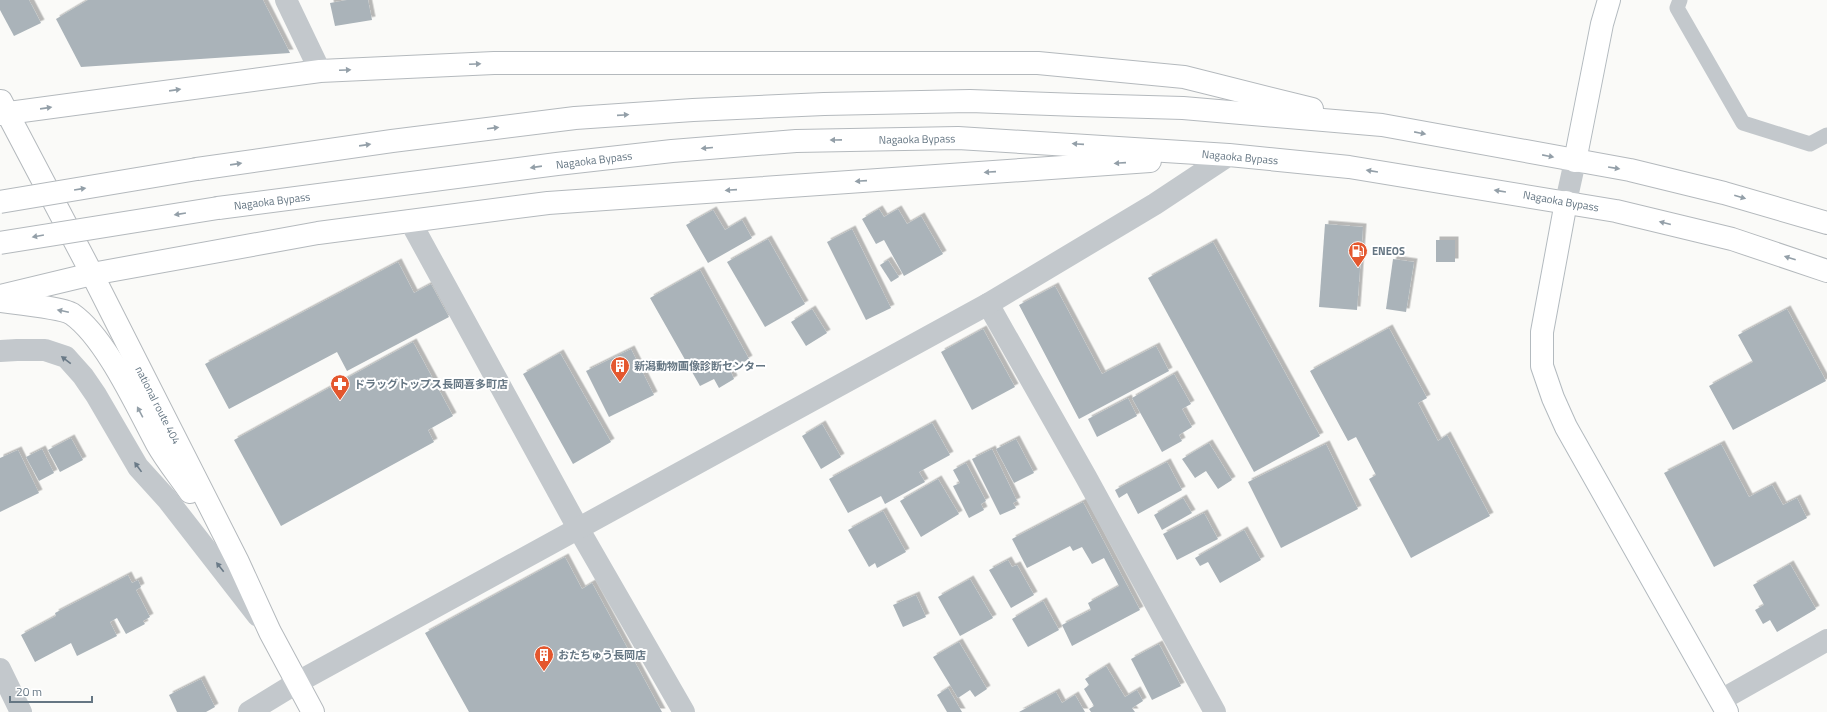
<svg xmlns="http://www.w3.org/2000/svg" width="1827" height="712" font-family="'Titillium Web','Noto Sans JP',sans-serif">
	<defs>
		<filter id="shadow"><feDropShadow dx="3.5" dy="-3.5" stdDeviation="0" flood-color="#0004"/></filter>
	</defs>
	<rect width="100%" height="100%" fill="#fafaf8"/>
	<g fill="#aab3b9" filter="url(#shadow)">
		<polygon points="0,0 29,0 41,23 14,36 0,10"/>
		<polygon points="88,0 263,0 290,53 81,67 56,19"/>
		<polygon points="347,0 368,0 372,20 335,26 330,3"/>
		<polygon points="879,209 884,217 898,209 907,224 921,216 943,254 904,276 884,240 876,244 862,219"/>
		<polygon points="713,210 725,230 742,220 752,238 708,263 686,225"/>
		<polygon points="1325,224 1363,227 1357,310 1319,307"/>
		<polygon points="852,229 891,308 866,320 827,242"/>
		<polygon points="768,239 805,304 765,327 727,262"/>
		<rect x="1436" y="240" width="19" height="22"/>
		<polygon points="1213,242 1320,436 1254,472 1148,278"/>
		<polygon points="1393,259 1414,262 1406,312 1386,309"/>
		<polygon points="888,260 899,277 891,282 880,265"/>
		<polygon points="398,262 414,293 431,284 449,317 347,371 337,352 229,409 205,364"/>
		<polygon points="700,270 749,359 730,370 734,379 719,388 714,379 700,386 650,298"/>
		<polygon points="1055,286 1102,374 1156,346 1169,371 1079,419 1019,305"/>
		<polygon points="812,309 827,333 806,346 791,322"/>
		<polygon points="1787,309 1826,381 1733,430 1709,386 1753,362 1738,335"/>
		<polygon points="1389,328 1427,398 1418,403 1438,441 1447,435 1490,516 1411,558 1369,479 1376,475 1356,437 1348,441 1310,371"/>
		<polygon points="983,329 1015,387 972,410 941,352"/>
		<polygon points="413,342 453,416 428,430 434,442 281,526 234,440"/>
		<polygon points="631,349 654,395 609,417 586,371"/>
		<polygon points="560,353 611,442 573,464 523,374"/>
		<polygon points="1174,374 1191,404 1182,409 1192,427 1179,435 1182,441 1162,452 1132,398"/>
		<polygon points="1128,398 1137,416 1097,437 1088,419"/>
		<polygon points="932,423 950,455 919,472 925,482 885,504 881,496 848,513 829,479"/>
		<polygon points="822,424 841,457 821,469 802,436"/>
		<polygon points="71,438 83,460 60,472 48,450"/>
		<polygon points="1016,439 1034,473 1014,483 996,449"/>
		<polygon points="1209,443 1232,480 1218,489 1206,471 1195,478 1182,459"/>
		<polygon points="1326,444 1358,509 1281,548 1248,482"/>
		<polygon points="1721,444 1749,497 1772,485 1783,505 1797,498 1807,518 1714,567 1664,473"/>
		<polygon points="42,449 54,473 39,481 26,457"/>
		<polygon points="992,449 1017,501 1013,503 1016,508 1000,515 972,459"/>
		<polygon points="18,450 39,493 0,512 0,458"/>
		<polygon points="1167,462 1182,490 1138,514 1127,493 1119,498 1115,490"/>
		<polygon points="966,463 986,501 981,504 984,510 969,518 953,486 960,483 953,470"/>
		<polygon points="938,479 959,514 921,537 900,501"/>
		<polygon points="1183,498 1192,513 1162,530 1154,515"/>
		<polygon points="1083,502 1140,610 1072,646 1062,625 1091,610 1088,603 1119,586 1104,558 1092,564 1082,547 1073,551 1070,546 1027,568 1012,539"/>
		<polygon points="883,511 906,552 877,568 875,563 869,567 848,530"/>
		<polygon points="1204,513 1218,539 1177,560 1163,534"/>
		<polygon points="1244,530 1261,560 1220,583 1208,562 1200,566 1195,558"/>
		<polygon points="565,557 582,589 592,583 662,712 469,712 425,633"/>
		<polygon points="1008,560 1012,567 1017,565 1034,595 1011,608 989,570"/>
		<polygon points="1790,564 1816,609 1777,632 1770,620 1763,624 1755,610 1764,605 1753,585"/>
		<polygon points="128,575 132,583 138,580 141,587 136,590 150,617 143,621 145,624 126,634 117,618 110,622 117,636 77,656 71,643 35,662 21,635 56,616 55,613"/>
		<polygon points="970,579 993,618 960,636 938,597"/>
		<polygon points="916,595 926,617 903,627 893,605"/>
		<polygon points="1043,601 1059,630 1028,647 1012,619"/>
		<polygon points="959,642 987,689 975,697 970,690 958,698 933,657"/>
		<polygon points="1159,644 1181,686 1152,700 1131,659"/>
		<polygon points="1106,666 1125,697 1137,690 1143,701 1132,708 1135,712 1091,712 1089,709 1094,706 1084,689 1089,685 1085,679"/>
		<polygon points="201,679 215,707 206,712 177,712 169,695"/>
		<polygon points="948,688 962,712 947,712 937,695"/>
		<polygon points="1056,692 1062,703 1075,695 1085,712 1019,712"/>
	</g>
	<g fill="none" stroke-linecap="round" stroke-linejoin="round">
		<g stroke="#b3babf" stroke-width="24">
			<g id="secondary">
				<polyline points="1575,161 1602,24 1609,0"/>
				<polyline points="1566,202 1542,332 1542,366 1553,398 1566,427 1727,712"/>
			</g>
		</g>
		<g stroke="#b4b9bd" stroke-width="24">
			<g id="highway">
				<polyline points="1,101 92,274 238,562 270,632 313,712"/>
				<polyline points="0,114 320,71 494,63 1038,63 1184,77 1312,109"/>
				<polyline points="197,169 392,141 575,118 693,110 824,104 970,101 1078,105 1183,108 1382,125 1630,170 1724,193 1827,223"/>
				<polyline points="218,208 557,164 672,151 796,141 958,138 1229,155 1349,167 1616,211 1732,239 1827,271"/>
				<polyline points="0,296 92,274 318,233 548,203 1150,161"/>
				<path d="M0 301C14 303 63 308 72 314 106 338 137 407 157 444 166 460 179 476 190 492"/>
			</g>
		</g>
		<polyline stroke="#c3c8cc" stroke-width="15" points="1680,0 1677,8 1743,123 1810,144 1827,135"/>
		<g stroke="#c3c8cc" stroke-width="22">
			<polyline points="286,0 320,71"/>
			<polyline points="1566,202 1575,161"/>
			<polyline points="410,221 578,528 684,712"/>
			<polyline points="988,304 1086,477 1215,712"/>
			<polyline points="0,351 17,350 45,350 66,357 83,376 96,395 138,467 167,499 258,616"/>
			<polyline points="0,669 21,712"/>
			<polyline points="1721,700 1827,640"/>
			<polyline points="249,712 298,682 988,304 1155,204 1229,155"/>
		</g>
		<use href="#secondary" stroke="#fff" stroke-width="22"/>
		<use href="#highway" stroke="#fff" stroke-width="22"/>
		<g stroke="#b4b9bd" stroke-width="24" stroke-linecap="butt">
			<g id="highway-bridge">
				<polyline points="0,202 197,169"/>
				<polyline points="0,243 218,208"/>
			</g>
		</g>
		<use href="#highway-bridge" stroke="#fff" stroke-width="22"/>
	</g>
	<defs><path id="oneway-solid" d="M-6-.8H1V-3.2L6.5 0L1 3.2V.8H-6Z"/></defs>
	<g fill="#939fa8">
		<use href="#oneway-solid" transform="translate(475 64) rotate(-3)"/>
		<use href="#oneway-solid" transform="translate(345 70) rotate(-3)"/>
		<use href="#oneway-solid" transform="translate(175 90) rotate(-8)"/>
		<use href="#oneway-solid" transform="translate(46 108) rotate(-8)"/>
		<use href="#oneway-solid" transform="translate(623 115) rotate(-4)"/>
		<use href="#oneway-solid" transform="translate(493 128) rotate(-7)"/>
		<use href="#oneway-solid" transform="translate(1420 133) rotate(11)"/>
		<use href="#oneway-solid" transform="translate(836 140) rotate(179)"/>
		<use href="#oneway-solid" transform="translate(1078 144) rotate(-176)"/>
		<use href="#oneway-solid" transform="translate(365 145) rotate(-8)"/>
		<use href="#oneway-solid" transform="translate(707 148) rotate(175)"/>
		<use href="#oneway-solid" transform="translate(1548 156) rotate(11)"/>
		<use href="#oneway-solid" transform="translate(1120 163) rotate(176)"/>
		<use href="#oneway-solid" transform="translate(236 164) rotate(-8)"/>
		<use href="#oneway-solid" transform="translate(536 167) rotate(172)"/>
		<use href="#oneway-solid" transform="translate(1614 168) rotate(9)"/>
		<use href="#oneway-solid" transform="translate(1372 171) rotate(-171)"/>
		<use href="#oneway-solid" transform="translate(990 172) rotate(176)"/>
		<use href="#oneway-solid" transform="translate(861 181) rotate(176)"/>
		<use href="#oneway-solid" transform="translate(80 189) rotate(-9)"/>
		<use href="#oneway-solid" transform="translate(731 190) rotate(176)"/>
		<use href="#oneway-solid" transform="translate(1500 191) rotate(-171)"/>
		<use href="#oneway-solid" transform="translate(1740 197) rotate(16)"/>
		<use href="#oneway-solid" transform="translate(180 214) rotate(171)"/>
		<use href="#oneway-solid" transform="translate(1665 223) rotate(-166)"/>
		<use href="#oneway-solid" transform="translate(38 236) rotate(170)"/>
		<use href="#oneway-solid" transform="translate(1790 258) rotate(-162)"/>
		<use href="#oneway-solid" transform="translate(63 311) rotate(-168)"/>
		<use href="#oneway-solid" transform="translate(140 412) rotate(-118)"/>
	</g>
	<g fill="#6a7a87">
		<use href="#oneway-solid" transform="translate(66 360) rotate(-143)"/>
		<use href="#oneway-solid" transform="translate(138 467) rotate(-126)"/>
		<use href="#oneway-solid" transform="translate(220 567) rotate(-128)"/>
	</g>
	<defs>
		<g id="fuel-pin" transform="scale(1)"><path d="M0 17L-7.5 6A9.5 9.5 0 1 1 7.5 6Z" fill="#e4572e" stroke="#fff"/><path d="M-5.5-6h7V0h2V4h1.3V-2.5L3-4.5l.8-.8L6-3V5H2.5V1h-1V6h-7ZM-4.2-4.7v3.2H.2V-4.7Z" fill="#fff"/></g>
		<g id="building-pin" transform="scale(1)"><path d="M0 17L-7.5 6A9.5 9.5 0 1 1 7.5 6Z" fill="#e4572e" stroke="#fff"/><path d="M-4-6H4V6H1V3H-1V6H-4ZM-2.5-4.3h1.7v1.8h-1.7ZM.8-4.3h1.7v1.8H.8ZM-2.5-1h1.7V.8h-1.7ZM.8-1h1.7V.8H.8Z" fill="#fff"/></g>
		<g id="pharmacy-pin" transform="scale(1)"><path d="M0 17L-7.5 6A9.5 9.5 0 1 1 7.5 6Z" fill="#e4572e" stroke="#fff"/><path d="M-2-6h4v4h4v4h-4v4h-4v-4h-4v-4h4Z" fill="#fff"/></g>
	</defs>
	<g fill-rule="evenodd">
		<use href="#fuel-pin" x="1358" y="251"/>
		<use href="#building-pin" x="620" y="366"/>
		<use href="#pharmacy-pin" x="340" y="384"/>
		<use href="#building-pin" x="544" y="655"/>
	</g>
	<g text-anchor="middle" stroke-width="4" stroke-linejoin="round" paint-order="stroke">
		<g font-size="11" fill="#657683" stroke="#fff">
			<text transform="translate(917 139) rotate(-1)" y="4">Nagaoka Bypass</text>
			<text transform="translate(1240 157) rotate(5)" y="4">Nagaoka Bypass</text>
			<text transform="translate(594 160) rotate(-7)" y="4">Nagaoka Bypass</text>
			<text transform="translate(272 201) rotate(-7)" y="4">Nagaoka Bypass</text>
			<text transform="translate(1561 201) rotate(10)" y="4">Nagaoka Bypass</text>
			<text transform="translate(158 405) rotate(63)" y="4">national route 404</text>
		</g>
		<g font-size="11" font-weight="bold" fill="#657683" stroke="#fff" text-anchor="start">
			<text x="1372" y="255">ENEOS</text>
			<text x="634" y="370">新潟動物画像診断センター</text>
			<text x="354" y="388">ドラッグトップス長岡喜多町店</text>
			<text x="558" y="659">おたちゅう長岡店</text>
		</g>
	</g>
	<path d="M10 696v6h82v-6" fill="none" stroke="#657683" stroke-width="2"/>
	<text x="16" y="696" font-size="12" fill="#657683" stroke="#ffffff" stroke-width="3" paint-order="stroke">20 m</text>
</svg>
